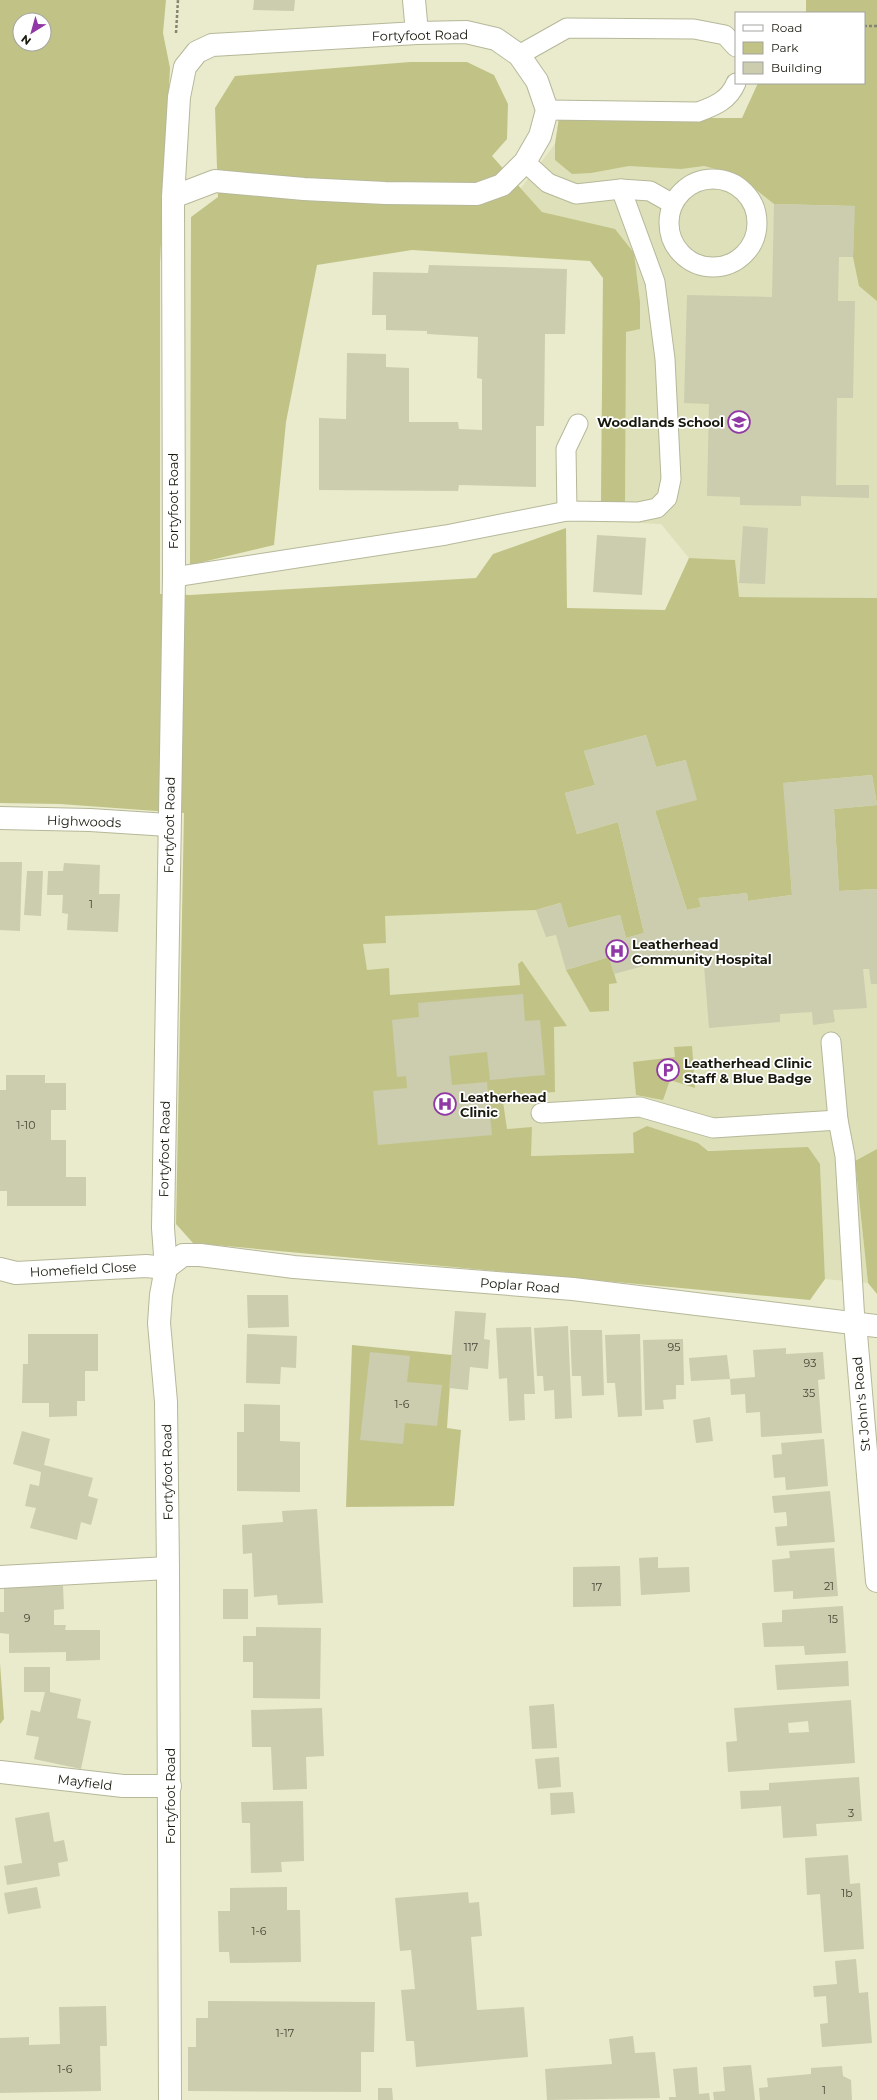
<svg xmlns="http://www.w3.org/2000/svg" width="877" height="2100" font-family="Montserrat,sans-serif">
	<rect width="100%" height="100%" fill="#e9ebcc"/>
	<g fill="#dee0b9">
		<polygon points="559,118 742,118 877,191 877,598 738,597 735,560 689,558 661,524 615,522 601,503 603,278 590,261 591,224 542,212 521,188 555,144"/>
		<polygon points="877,648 877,1149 855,1162 868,1283 825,1279 820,1164 787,1148 360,1161 345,1002 371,738"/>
	</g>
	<g fill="#c1c386" fill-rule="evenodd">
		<path d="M0 0H166L163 33 170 68 160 263V594L190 595 476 578 493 554 566 528 567 608 665 610 689 558 735 560 739 597 877 598V889L839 891 834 809 877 805 872 775 784 783 792 895 748 901 747 893 699 898 701 907 687 910 655 811 686 760 656 767 646 735 584 751 595 785 565 793 577 834 618 822 644 933 626 938 620 915 568 928 560 903 536 910 385 916 386 943 363 944 367 970 389 968 390 995 520 985 518 964 522 961 567 1026 554 1027 555 1092 502 1095 507 1129 532 1127 531 1156 634 1153 633 1133 647 1126 698 1143 708 1151 808 1147 820 1164 825 1279 810 1300 193 1243 176 1224 184 813 60 804 0 803ZM20 20H44V44H20Z"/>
		<polygon points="806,0 877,0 877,301 859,286 853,257 854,206 774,204 736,174 704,166 681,169 629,166 591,173 572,174 555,160 555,144 559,118 742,118 758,83 864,83 864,13 806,13"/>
		<polygon points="410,62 467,62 494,75 508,104 507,139 492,156 542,212 615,229 634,253 640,302 640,329 626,332 625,503 601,503 603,278 590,261 412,250 317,265 286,422 274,545 190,565 191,217 218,197 215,108 235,76"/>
		<polygon points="609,957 617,983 609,984 609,1011 590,1012 566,970"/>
		<polygon points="692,1046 695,1088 670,1080 663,1100 636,1095 633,1062 675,1057 674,1047"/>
		<polygon points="877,1149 877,1294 868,1283 855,1161"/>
		<polygon points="352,1345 452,1355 447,1428 461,1430 454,1506 346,1507"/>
		<polygon points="0,1663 4,1719 0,1724"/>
	</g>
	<g fill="#cbcdae" fill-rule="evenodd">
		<polygon points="254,0 295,0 294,11 253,10"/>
		<polygon points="774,204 855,206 853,257 839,257 838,301 855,301 853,398 837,398 836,485 869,485 869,498 801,496 801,506 740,505 740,497 707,496 709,404 684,403 687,295 772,297"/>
		<polygon points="429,265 567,269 565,334 545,334 544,426 536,426 536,487 459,485 458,491 319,490 319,418 346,419 347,353 386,354 386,367 409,368 409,422 458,422 459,429 482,430 482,379 477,378 478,337 427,334 427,331 386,330 386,315 372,315 373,272 428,273"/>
		<polygon points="743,526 768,528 765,584 739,583"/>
		<polygon points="597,535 646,538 642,595 593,592"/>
		<polygon points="646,735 656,767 686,760 697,800 655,811 687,910 701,907 698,898 747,893 748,901 792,895 783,783 872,775 877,805 834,809 839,891 877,889 877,984 871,984 869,969 863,969 867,1008 833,1010 835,1022 813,1025 812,1012 780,1014 780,1022 709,1028 703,953 684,955 614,974 609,957 566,970 556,935 546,937 536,910 561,903 568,928 620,915 626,938 644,933 618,822 577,834 565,793 595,785 584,751"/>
		<polygon points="0,862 22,862 20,931 0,930"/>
		<polygon points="64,863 100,865 99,894 120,894 118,932 67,930 68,914 62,913 63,895 47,895 48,871 63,871"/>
		<polygon points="27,871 43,871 41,916 24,915"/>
		<polygon points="523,994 525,1021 540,1020 545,1075 490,1080 487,1052 449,1056 452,1085 487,1082 492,1135 378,1145 373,1091 407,1088 406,1076 397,1077 392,1020 419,1017 418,1003"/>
		<polygon points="6,1075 45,1075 45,1083 66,1083 66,1110 51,1110 51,1140 66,1140 66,1177 86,1177 86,1206 7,1206 7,1191 0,1191 0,1090 6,1090"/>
		<polygon points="247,1295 288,1295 289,1327 248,1328"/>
		<polygon points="455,1311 486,1313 484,1339 490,1340 488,1369 470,1367 468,1390 449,1388"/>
		<polygon points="568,1326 572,1418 555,1419 554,1390 544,1391 543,1376 537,1376 534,1328"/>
		<polygon points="531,1327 535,1394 524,1394 525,1420 509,1421 507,1378 499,1379 496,1328"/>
		<polygon points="570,1330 602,1330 604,1395 582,1396 581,1376 572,1376"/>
		<polygon points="28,1334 98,1334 98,1371 85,1371 85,1401 77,1401 77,1416 49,1417 49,1403 22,1403 23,1364 28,1364"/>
		<polygon points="247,1334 297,1336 296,1368 281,1367 280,1384 246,1383"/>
		<polygon points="640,1334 642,1416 618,1417 615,1383 607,1383 605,1335"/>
		<polygon points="683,1339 684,1385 676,1385 676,1399 663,1400 664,1409 645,1410 643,1340"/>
		<polygon points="786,1348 786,1354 823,1352 825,1379 818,1380 822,1433 761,1437 760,1412 746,1413 745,1394 731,1395 730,1379 755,1377 753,1350"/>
		<polygon points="370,1352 410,1356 407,1382 442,1385 437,1426 405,1423 403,1444 360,1440"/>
		<polygon points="727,1355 730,1379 691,1381 689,1358"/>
		<polygon points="244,1404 280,1405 280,1441 300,1442 300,1492 237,1491 237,1432 244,1432"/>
		<polygon points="710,1417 713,1441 696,1443 693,1420"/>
		<polygon points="22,1431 50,1439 44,1465 93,1478 88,1496 98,1499 91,1525 81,1522 77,1540 30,1528 36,1508 25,1506 30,1484 39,1486 41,1472 13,1464"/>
		<polygon points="824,1439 828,1486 786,1490 785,1477 774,1478 772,1455 782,1454 781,1443"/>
		<polygon points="830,1491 835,1542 777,1546 775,1527 787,1526 787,1520 786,1512 774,1513 772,1496"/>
		<polygon points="317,1509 323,1603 278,1605 277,1595 254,1597 252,1553 243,1554 242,1525 283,1522 282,1511"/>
		<polygon points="834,1548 838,1596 793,1599 793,1591 774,1592 772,1560 790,1558 789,1551"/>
		<polygon points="658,1557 658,1568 689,1567 690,1592 641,1595 639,1558"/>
		<polygon points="620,1566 621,1606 573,1607 573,1567"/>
		<polygon points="63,1586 64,1609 54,1610 54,1625 66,1625 65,1630 100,1630 100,1660 66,1661 66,1652 9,1653 9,1634 0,1633 0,1612 4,1612 4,1587"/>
		<rect x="223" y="1589" width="25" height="30"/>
		<polygon points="843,1606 846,1653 805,1655 804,1646 764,1647 762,1623 782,1622 782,1610"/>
		<polygon points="256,1627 321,1628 320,1699 253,1698 253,1662 243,1662 243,1636 256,1636"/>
		<polygon points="848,1661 849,1686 777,1690 775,1665"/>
		<polygon points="24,1667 50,1667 50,1692 81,1699 77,1718 91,1721 81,1769 34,1759 39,1737 26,1735 31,1710 40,1712 45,1692 24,1692"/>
		<path d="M851 1700 855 1763 728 1772 726 1742 737 1741 734 1708ZM808 1721 809 1732 789 1733 788 1723Z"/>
		<polygon points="554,1704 557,1748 532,1749 529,1706"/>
		<polygon points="322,1708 324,1756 306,1757 307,1789 273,1790 271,1747 252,1747 251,1710"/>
		<polygon points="559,1757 561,1787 538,1789 535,1759"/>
		<polygon points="859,1777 862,1821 816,1824 817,1836 783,1838 781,1806 741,1809 740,1791 769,1790 769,1783"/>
		<polygon points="573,1792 575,1813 551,1815 550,1793"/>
		<polygon points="303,1801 304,1861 281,1862 282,1872 251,1873 250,1823 242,1823 241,1802"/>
		<polygon points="49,1812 54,1842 64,1840 68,1861 58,1863 60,1876 7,1885 4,1866 22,1863 15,1818"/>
		<polygon points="848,1855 850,1884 860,1883 864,1949 824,1952 820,1894 807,1895 805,1858"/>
		<polygon points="37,1887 41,1908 8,1914 4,1893"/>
		<polygon points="287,1887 287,1910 300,1910 301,1962 230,1963 229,1952 219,1952 218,1911 230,1911 230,1888"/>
		<polygon points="468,1892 469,1903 479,1902 482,1936 471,1937 477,2010 524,2007 528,2057 416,2067 414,2041 406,2041 401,1990 415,1989 411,1950 400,1951 395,1898"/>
		<polygon points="856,1959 859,1993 868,1992 872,2043 822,2047 820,2024 828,2023 826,1996 814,1997 813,1986 837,1984 835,1961"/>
		<polygon points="208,2001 375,2002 374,2052 361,2052 361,2092 188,2091 188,2047 196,2047 196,2018 208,2018"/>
		<polygon points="106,2006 107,2046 100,2046 101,2091 0,2093 0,2038 29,2037 29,2045 60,2044 59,2007"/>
		<polygon points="633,2036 635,2053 655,2052 660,2098 547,2100 545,2069 612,2064 609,2039"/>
		<polygon points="751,2065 755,2100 714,2100 713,2092 725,2091 723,2067"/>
		<polygon points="842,2066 843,2076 851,2080 852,2100 760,2100 759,2088 768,2087 767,2078 811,2074 811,2068"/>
		<polygon points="697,2067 699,2094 709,2093 710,2100 669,2100 669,2097 676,2097 673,2069"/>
		<polygon points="378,2088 392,2088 393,2100 378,2100"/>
	</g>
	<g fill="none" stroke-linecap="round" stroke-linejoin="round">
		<g stroke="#b6b899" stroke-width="21">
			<g id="service">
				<polyline points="519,55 567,28 694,29 725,35 736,47"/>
				<path d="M547 110 698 112C715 106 729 100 736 83"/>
				<polyline points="525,162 548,183 576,194 621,189 650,191 673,204"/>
				<circle cx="713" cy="223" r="44"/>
				<polyline points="567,511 566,449 578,424"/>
				<polyline points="174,577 446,535 567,511 638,512 657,508 667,498 671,479 665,359 655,282 621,189"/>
				<polyline points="831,1042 838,1120 845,1156 855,1322"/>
				<polyline points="541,1113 640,1107 713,1128 838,1120"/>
			</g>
		</g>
		<g stroke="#b6b899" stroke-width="24">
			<g id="minor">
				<polyline points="414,0 417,33"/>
				<polyline points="0,818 90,820 168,825"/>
				<polyline points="166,1268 183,1255 200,1255 294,1267 573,1289 877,1326"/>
				<polyline points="0,1269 16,1273 146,1266 166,1268"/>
				<polyline points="855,1322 877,1581"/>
				<polyline points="0,1577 168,1568"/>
				<polyline points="0,1772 123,1786 170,1786"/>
				<polyline points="170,2100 168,1568 166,1402 159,1323 161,1295 166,1268 163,1228 174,577 173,197 179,97 185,67 197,52 212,45 417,33 466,32 496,39 519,55 537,81 547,110 540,136 525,162 502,185 477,194 385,193 304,189 215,181 173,197"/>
			</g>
		</g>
		<g stroke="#848570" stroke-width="2.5" stroke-dasharray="3 2" stroke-linecap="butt">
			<polyline points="864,26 877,26"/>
			<polyline points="176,33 178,0"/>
		</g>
		<use href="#service" stroke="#fff" stroke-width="19"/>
		<use href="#minor" stroke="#fff" stroke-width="22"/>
	</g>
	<defs>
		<g id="school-ring" transform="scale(1.15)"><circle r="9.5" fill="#fff" stroke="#9038a5" stroke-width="1.5"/><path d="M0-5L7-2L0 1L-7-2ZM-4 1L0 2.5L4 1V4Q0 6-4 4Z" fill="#9038a5"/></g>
		<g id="hospital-ring" transform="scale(1.15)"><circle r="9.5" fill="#fff" stroke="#9038a5" stroke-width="1.5"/><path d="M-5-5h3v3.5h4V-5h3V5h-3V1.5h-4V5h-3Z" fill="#9038a5"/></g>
		<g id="parking-ring" transform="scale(1.15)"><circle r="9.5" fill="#fff" stroke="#9038a5" stroke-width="1.5"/><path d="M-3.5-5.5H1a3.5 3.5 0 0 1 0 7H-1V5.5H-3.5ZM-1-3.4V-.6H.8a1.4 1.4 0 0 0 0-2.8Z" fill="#9038a5"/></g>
	</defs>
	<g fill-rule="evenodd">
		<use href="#school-ring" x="739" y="422"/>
		<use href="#hospital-ring" x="617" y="951"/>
		<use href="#parking-ring" x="668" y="1070"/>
		<use href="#hospital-ring" x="445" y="1104"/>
	</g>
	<g text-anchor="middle" stroke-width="3.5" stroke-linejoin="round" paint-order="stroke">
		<g font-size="11" fill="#464636">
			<text x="91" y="908">1</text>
			<text x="26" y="1129">1-10</text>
			<text x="471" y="1351">117</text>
			<text x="674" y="1351">95</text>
			<text x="810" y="1367">93</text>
			<text x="809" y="1397">35</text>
			<text x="402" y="1408">1-6</text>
			<text x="829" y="1590">21</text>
			<text x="597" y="1591">17</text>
			<text x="27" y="1622">9</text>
			<text x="833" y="1623">15</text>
			<text x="851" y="1817">3</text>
			<text x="847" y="1897">1b</text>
			<text x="259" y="1935">1-6</text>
			<text x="285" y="2037">1-17</text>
			<text x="65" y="2073">1-6</text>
			<text x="824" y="2094">1</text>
		</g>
		<g font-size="13" fill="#19190e" stroke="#fff">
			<text transform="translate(420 35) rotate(-1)" y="5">Fortyfoot Road</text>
			<text transform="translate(173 501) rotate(-90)" y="5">Fortyfoot Road</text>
			<text transform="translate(84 821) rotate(2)" y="5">Highwoods</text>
			<text transform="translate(169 825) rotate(-89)" y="5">Fortyfoot Road</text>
			<text transform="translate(164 1149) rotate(-89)" y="5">Fortyfoot Road</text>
			<text transform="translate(83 1269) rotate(-3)" y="5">Homefield Close</text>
			<text transform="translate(520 1285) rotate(4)" y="5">Poplar Road</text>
			<text transform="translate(861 1404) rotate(-95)" y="5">St John's Road</text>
			<text transform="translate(167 1472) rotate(-91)" y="5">Fortyfoot Road</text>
			<text transform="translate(85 1782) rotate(7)" y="5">Mayfield</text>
			<text transform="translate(170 1796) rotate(-90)" y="5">Fortyfoot Road</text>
		</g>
		<g font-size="13" font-weight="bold" fill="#19190e" stroke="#fff" text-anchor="start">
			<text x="724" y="427" text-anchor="end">Woodlands School</text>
			<text x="632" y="949">Leatherhead<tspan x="632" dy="15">Community Hospital</tspan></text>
			<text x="684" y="1068">Leatherhead Clinic<tspan x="684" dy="15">Staff &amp; Blue Badge</tspan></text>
			<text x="460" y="1102">Leatherhead<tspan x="460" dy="15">Clinic</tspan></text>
		</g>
	</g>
	<rect x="735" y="12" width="130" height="72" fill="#ffffff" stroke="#a3a39f"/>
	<rect x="743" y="25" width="20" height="6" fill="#ffffff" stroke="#a3a39f"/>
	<text x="771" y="32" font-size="12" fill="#19190e">Road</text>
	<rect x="743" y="42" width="20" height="12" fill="#c1c386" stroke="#a3a39f"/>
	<text x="771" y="52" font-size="12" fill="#19190e">Park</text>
	<rect x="743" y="62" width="20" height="12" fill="#cbcdae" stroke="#a3a39f"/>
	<text x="771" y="72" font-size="12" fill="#19190e">Building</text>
	<g transform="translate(32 32) rotate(217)"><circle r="19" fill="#ffffff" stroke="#a3a39f"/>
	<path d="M0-3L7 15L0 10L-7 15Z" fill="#9038a5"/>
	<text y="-6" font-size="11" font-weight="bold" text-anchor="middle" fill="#19190e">N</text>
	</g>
</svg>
